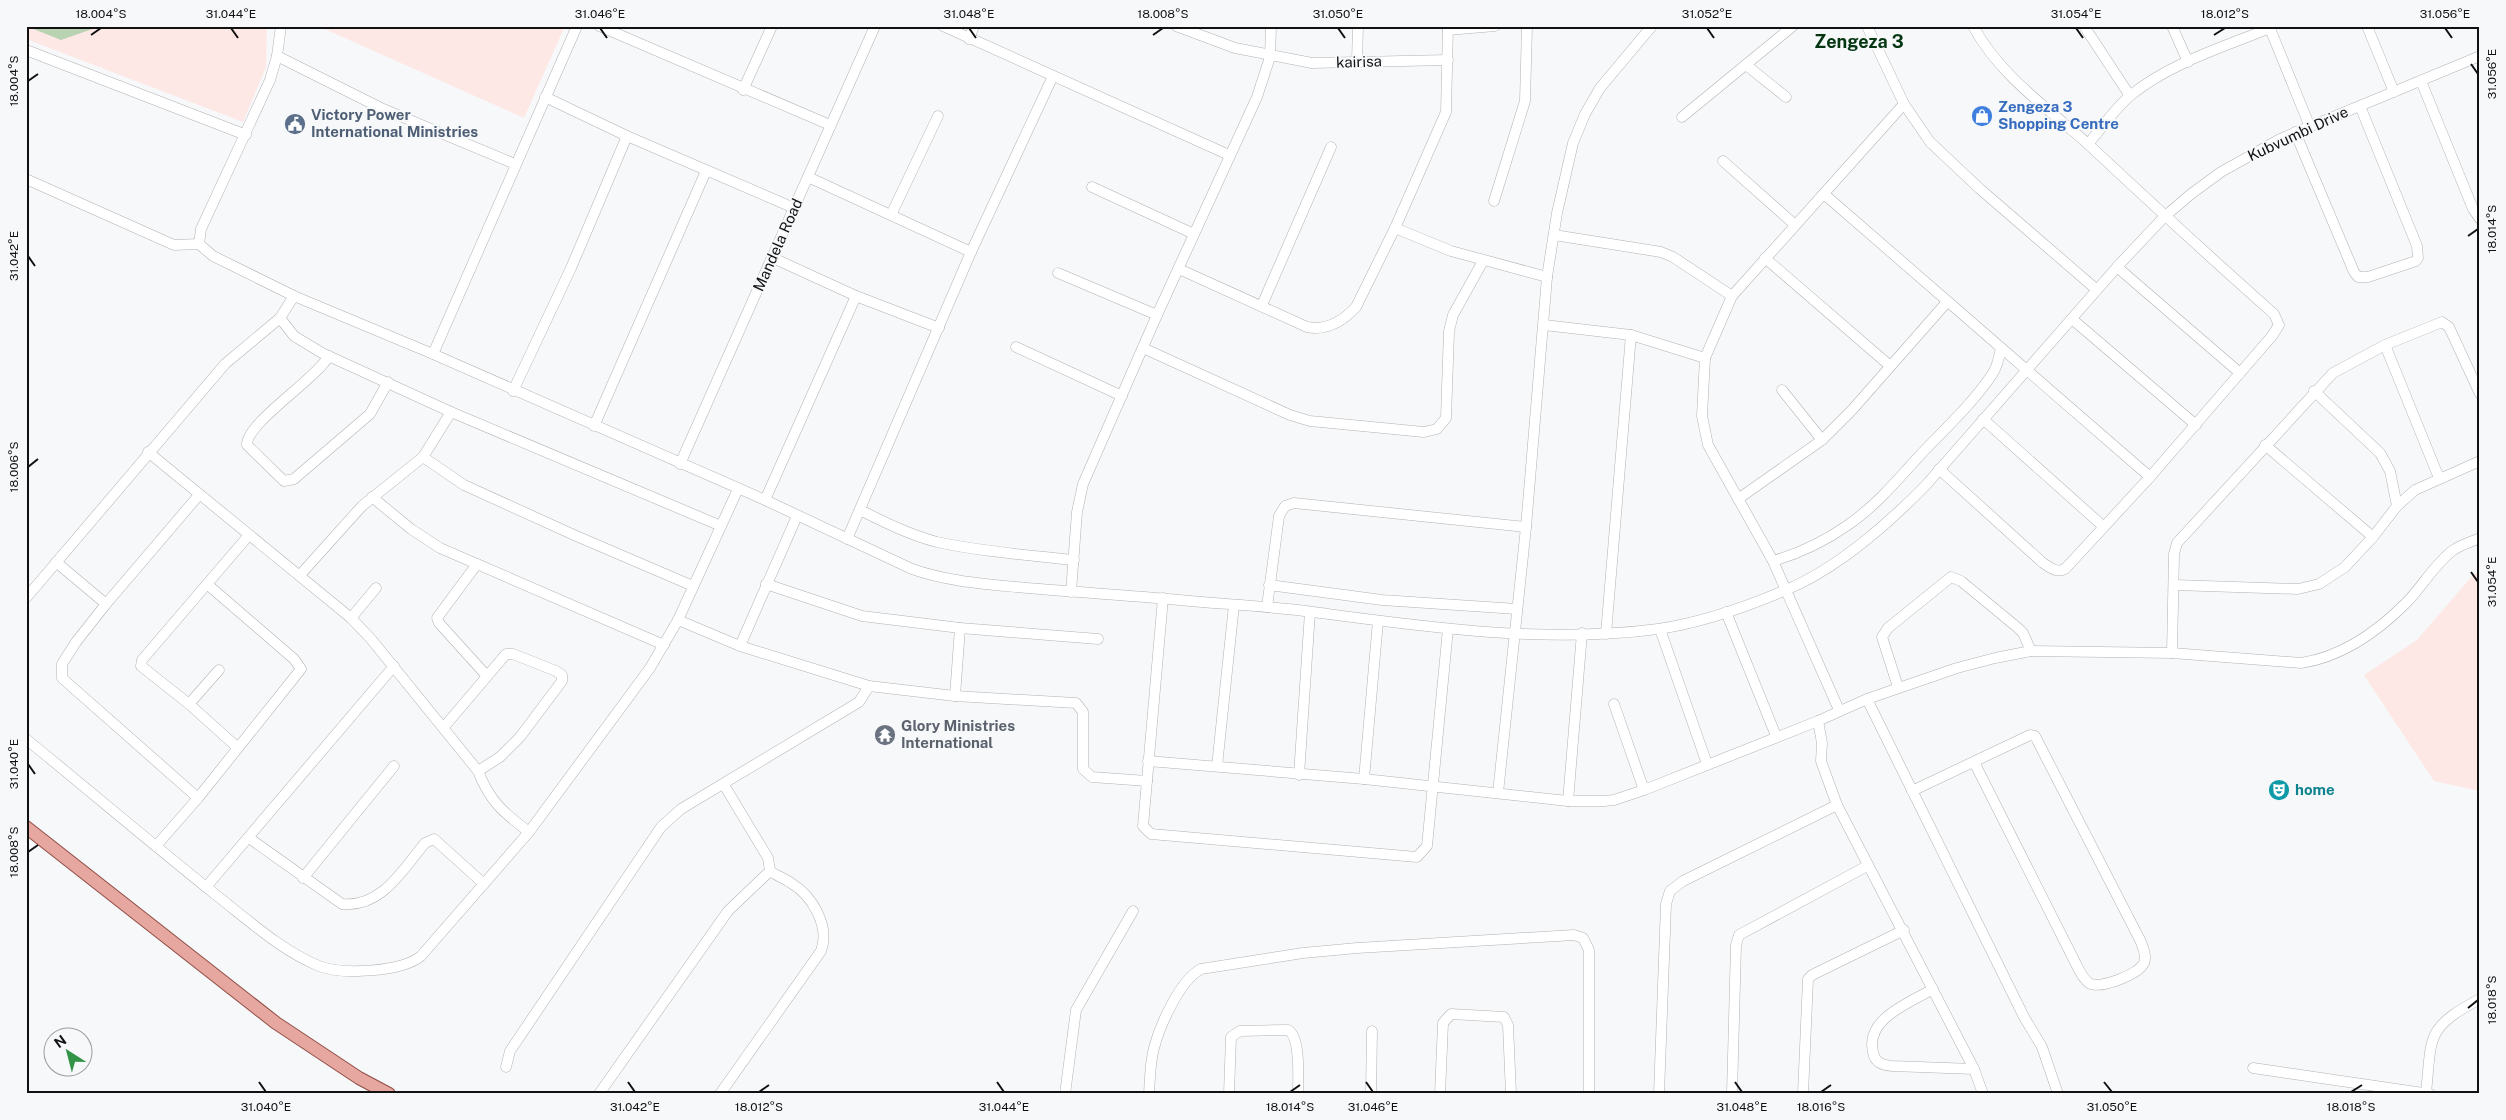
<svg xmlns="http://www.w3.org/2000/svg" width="2506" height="1120" font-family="'Public Sans',sans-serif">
	<rect width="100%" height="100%" fill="#f7f8fa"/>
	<g fill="#fee8e5">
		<polygon points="26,26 267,26 266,67 243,122 26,39"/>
		<polygon points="318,26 565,26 524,118"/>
		<polygon points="2480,571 2480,791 2434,781 2364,675 2417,640 2473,575"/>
	</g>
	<polygon fill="#b9d2b2" points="26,26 101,26 61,40"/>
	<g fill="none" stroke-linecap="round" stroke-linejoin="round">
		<g stroke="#b1b2b4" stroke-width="11">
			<g id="minor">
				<polyline points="599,26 830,125"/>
				<polyline points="943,26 1229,155"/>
				<polyline points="1176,26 1235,48 1312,63 1448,60"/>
				<polyline points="1867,26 1904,104 1930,142 1980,189 2097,290"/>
				<polyline points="2084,26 2130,96"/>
				<polyline points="2172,26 2188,62"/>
				<polyline points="2269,26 2310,127"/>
				<polyline points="2367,26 2394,92"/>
				<polyline points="1448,30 1495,26"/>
				<polyline points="969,39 974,26"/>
				<polyline points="26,50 246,135"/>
				<polyline points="277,56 381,108 515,164"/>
				<polyline points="1357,61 1358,26"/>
				<polyline points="1746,65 1786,97"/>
				<polyline points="2421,81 2473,209 2480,219"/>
				<polyline points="743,90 772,26"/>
				<polyline points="545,97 627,136 794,208"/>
				<polyline points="1682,117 1793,26"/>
				<polyline points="2295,132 2354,272 2358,277 2368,277 2416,261 2418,258 2417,246 2360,106"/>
				<path d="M2088 144C2102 128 2115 108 2131 95 2170 63 2224 47 2270 28"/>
				<polyline points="1723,161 1795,225"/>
				<polyline points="808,177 971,252"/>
				<path d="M26 179 174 245 199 244 213 256 294 296 433 354 765 500 912 569C949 582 987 584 1027 588 1085 593 1143 596 1202 602 1239 605 1276 607 1313 612 1427 627 1543 644 1658 629 1701 623 1746 607 1786 590 1836 569 1888 524 1926 485L2117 267 2164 217 2191 194 2221 172 2280 139 2480 56"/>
				<polyline points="1092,187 1194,234"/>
				<path d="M1824 194C1932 289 2042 382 2150 477"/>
				<polyline points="1494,201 1525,101 1527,26"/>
				<polyline points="891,215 938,116"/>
				<polyline points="1395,228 1451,251 1547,277"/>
				<polyline points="1554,235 1661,252 1673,257 1732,296"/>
				<polyline points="199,244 201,229 270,80 277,56 281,26"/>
				<polyline points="773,258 856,296 939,328"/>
				<polyline points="1765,258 1889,365"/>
				<polyline points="2117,267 2240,373"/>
				<path d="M1179 269 1307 327C1327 331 1343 321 1356 307L1395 228 1446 112 1448 26"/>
				<polyline points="1058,273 1157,315"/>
				<polyline points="1262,305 1331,147"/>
				<polyline points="280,318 294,336 322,353 451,412 721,526"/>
				<polyline points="2072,319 2196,425"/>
				<polyline points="1544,325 1631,335 1705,358"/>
				<polyline points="2385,345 2439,478"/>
				<polyline points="1016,347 1122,396"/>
				<polyline points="1143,348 1290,415 1310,421 1424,432 1437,429 1446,418 1449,331 1453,315 1483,261"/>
				<polyline points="433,354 577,26"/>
				<path d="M329 356C315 380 246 423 247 445L284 481 294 479 370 414 388 382"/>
				<polyline points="1782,390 1822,440"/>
				<polyline points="513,391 571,268 627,136"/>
				<polyline points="2314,391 2380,453 2390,471 2397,506"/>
				<polyline points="1983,419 2104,527"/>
				<polyline points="594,426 706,171"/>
				<polyline points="2265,445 2373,537"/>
				<path d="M148 452 351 618 371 639 478 771C490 802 504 813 529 832"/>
				<polyline points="423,457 464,485 574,535 693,586"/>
				<polyline points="680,464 875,26"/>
				<path d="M1939 469 2043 563C2051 568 2056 573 2065 569L2150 477 2272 336 2279 325 2274 314C2212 259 2150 202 2089 145 2048 108 2000 76 1973 26"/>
				<polyline points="372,497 411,529 440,548 664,645"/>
				<polyline points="1738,499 1822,440 1852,410 1947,302"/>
				<polyline points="765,500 856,296"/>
				<path d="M860 510C884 522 910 535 937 542 982 552 1029 555 1074 560"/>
				<polyline points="847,539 971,252 1053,76"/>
				<path d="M1773 561C1801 553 1825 541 1848 525 1877 505 1899 478 1922 453 1946 428 1974 402 1993 373 1998 365 1999 357 2001 348"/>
				<polyline points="56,562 106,604"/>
				<polyline points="477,564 437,618 439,623 486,675"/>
				<polyline points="300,575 362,506 423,457 451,412"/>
				<polyline points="766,584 862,616 960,628 1098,639"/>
				<polyline points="1269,585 1382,600 1517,609"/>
				<polyline points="2174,585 2298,589 2319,584 2345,567 2373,537 2397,506 2415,490 2480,461"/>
				<polyline points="1071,592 1077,512 1083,484 1157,315 1257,97 1270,57 1271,26"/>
				<polyline points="26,598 225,364 280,318 294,296"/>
				<polyline points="1163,598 1143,826 1151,834 1417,857 1427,846 1448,629"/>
				<polyline points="1267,607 1279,516 1285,506 1294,503 1526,527"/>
				<polyline points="1726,612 1776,736"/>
				<polyline points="351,618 376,588"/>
				<polyline points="678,620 740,646 869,686 955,696 1076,703 1083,712 1083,769 1092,777 1147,781"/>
				<polyline points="1660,629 1707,764"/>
				<polyline points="1606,634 1631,335"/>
				<polyline points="740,646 797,516"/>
				<polyline points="2172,653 2174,554 2177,543 2333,373 2385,345 2442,322 2449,327 2480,394"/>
				<polyline points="1898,687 1882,637 1888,628 1951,577 1961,581 2018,628 2023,633 2031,651"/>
				<polyline points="955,696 960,628"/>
				<polyline points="1867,699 2024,1017 2042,1047 2058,1094"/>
				<polyline points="189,704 219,670"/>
				<polyline points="1614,704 1644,790"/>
				<polyline points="1839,710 1773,561 1708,445 1702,416 1705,358 1732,296 1904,104"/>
				<polyline points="1818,721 1822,743 1821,761 1837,805 1974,1069 1983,1094"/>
				<polyline points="444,727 506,654 513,654 556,671 562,675 562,681 520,737 500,757 478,771"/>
				<path d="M26 739C90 791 152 844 216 895 248 920 282 951 319 966 342 975 402 972 421 956L529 832 650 668 678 620 738 489"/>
				<polyline points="238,748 189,704 141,666 142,660 249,535"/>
				<path d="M1148 761 1364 779 1568 801H1604L1614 800 1644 790 1818 721 1867 699 1957 668 1995 658 2031 651 2172 653 2301 663C2341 657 2378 631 2406 603 2422 587 2434 565 2452 551 2460 545 2471 542 2480 538"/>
				<polyline points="1217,766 1234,605"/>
				<polyline points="1299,775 1310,612"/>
				<polyline points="1364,779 1378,621"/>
				<path d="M1912 791 2030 735 2035 736 2140 940C2143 947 2147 956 2144 963 2139 974 2100 990 2089 983 2083 979 2079 970 2076 964L1974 762"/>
				<polyline points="1498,793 1526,527 1547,277 1557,213 1573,143 1585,114 1600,88 1652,26"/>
				<polyline points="198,798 62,678 62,664 76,642 106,604 199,495"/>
				<polyline points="1568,801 1582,633"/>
				<path d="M249 838 342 904C382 908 403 869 425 843L434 839 484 884"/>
				<polyline points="156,846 198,798 301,669 294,659 207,584"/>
				<polyline points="303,878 394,766"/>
				<polyline points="206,887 394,666"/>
				<path d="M1933 989C1910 1003 1865 1018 1873 1052 1875 1063 1882 1065 1892 1066L1974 1069"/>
				<polyline points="506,1067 510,1051 661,827 681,809 859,702 869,686"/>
				<polyline points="2253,1068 2430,1094"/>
				<path d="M2426 1093C2432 1036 2425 1028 2480 999"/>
				<polyline points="599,1094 728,911 770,871 768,858 724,785"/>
				<path d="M720 1094 821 951C830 927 813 896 791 883 784 878 777 876 770 871"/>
				<polyline points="1065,1094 1076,1010 1133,911"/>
				<path d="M1149 1094C1150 1079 1150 1062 1154 1048 1160 1025 1180 980 1201 969L1303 953 1357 948 1574 935 1583 938 1589 950V1094"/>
				<path d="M1229 1094 1231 1037 1240 1031 1288 1030C1301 1037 1298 1079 1298 1094"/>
				<polyline points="1371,1094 1372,1031"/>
				<polyline points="1440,1094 1443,1023 1451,1014 1504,1017 1508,1025 1511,1094"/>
				<polyline points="1659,1094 1666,904 1670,891 1683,881 1837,805"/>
				<polyline points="1732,1094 1736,945 1739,935 1867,866"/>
				<polyline points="1803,1094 1808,979 1812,975 1904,930"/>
			</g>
		</g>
		<g stroke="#904d45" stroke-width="14">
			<polyline id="major" points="26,827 276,1023 359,1078 389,1094"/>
		</g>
		<use href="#minor" stroke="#fff" stroke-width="10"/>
		<use href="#major" stroke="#e6a7a0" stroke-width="12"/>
	</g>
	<path fill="none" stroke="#111112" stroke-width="2" d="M231 28 238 38M600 28 607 38M969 28 976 38M1338 28 1345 38M1707 28 1714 38M2076 28 2083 38M2445 28 2452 38M91 35 101 28M1153 35 1163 28M2214 35 2225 28M2471 64 2478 74M28 81 38 74M2468 236 2478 229M28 256 35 266M28 467 38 459M2471 572 2478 582M28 764 35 774M28 852 38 845M2468 1008 2478 1000M259 1082 266 1092M628 1082 635 1092M997 1082 1004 1092M1366 1082 1373 1092M1735 1082 1742 1092M2104 1082 2112 1092M759 1092 769 1085M1290 1092 1300 1085M1821 1092 1831 1085M2351 1092 2362 1085"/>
	<defs>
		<g id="shop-disc" transform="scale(1.125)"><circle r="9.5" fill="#3f7fe0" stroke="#f7f8fa"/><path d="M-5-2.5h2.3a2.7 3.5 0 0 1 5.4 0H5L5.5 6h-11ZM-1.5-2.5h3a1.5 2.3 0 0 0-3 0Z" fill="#fff"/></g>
		<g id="civic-disc" transform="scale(1.125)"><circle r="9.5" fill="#5c6f8a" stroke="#f7f8fa"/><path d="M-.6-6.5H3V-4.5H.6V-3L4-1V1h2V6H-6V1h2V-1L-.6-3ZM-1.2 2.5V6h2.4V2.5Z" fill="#fff"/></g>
		<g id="temple-disc" transform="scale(1.125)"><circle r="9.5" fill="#6b7280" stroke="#f7f8fa"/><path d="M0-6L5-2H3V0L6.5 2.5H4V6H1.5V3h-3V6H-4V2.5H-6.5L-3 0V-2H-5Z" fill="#fff"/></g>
		<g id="theatre-disc" transform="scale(1.125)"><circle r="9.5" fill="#0f9aa8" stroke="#f7f8fa"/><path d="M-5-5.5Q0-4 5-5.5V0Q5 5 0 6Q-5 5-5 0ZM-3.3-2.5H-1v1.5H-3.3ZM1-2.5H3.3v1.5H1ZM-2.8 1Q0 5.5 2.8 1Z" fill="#fff"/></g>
	</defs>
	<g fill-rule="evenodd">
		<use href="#shop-disc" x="1982" y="116"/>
		<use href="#civic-disc" x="295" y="124"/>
		<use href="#temple-disc" x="885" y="735"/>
		<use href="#theatre-disc" x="2279" y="790"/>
	</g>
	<g text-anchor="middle" stroke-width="4" stroke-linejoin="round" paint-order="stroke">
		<g font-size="15" fill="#111112" stroke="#f7f8fa">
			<text transform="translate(1359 62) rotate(-2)" y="5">kairisa</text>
			<text transform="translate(2298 134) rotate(-25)" y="5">Kubvumbi Drive</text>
			<text transform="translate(778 245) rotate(-66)" y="5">Mandela Road</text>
		</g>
		<g font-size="15" font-weight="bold" fill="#366cbe" stroke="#f7f8fa" text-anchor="start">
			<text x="1998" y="112">Zengeza 3<tspan x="1998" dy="17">Shopping Centre</tspan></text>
		</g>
		<g font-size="15" font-weight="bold" fill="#4e5e75" stroke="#f7f8fa" text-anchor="start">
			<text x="311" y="120">Victory Power<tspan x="311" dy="17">International Ministries</tspan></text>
		</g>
		<g font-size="15" font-weight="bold" fill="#5b616d" stroke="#f7f8fa" text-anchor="start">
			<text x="901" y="731">Glory Ministries<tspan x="901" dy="17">International</tspan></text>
		</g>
		<g font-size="15" font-weight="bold" fill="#0d838f" stroke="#f7f8fa" text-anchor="start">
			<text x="2295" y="795">home</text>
		</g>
		<g font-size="18" font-weight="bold" fill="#043611" stroke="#f7f8fa">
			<text x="1859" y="48">Zengeza 3</text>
		</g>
	</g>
	<rect width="2506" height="1120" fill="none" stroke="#f7f8fa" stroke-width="55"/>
	<g transform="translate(68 1052) rotate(324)"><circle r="24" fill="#f7f8fa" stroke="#9b9c9d"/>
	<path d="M0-4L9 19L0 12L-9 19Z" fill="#339448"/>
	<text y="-8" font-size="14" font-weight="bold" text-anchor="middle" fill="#111112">N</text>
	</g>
	<rect x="28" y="28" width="2450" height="1064" fill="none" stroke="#111112" stroke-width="2"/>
	<g font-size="12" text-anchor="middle" fill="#111112">
		<text x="101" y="18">18.004°S</text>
		<text x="231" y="18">31.044°E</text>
		<text x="600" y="18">31.046°E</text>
		<text x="969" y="18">31.048°E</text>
		<text x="1163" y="18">18.008°S</text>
		<text x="1338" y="18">31.050°E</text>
		<text x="1707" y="18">31.052°E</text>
		<text x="2076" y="18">31.054°E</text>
		<text x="2225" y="18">18.012°S</text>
		<text x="2445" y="18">31.056°E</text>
		<text transform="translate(2492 74) rotate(-90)" y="4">31.056°E</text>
		<text transform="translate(14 81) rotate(-90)" y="4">18.004°S</text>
		<text transform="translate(2492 229) rotate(-90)" y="4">18.014°S</text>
		<text transform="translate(14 256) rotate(-90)" y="4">31.042°E</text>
		<text transform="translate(14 467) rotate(-90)" y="4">18.006°S</text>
		<text transform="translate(2492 582) rotate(-90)" y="4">31.054°E</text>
		<text transform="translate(14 764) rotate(-90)" y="4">31.040°E</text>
		<text transform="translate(14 852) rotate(-90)" y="4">18.008°S</text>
		<text transform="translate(2492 1000) rotate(-90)" y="4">18.018°S</text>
		<text x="266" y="1111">31.040°E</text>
		<text x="635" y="1111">31.042°E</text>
		<text x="759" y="1111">18.012°S</text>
		<text x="1004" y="1111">31.044°E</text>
		<text x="1290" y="1111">18.014°S</text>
		<text x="1373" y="1111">31.046°E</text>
		<text x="1742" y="1111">31.048°E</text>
		<text x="1821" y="1111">18.016°S</text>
		<text x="2112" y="1111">31.050°E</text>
		<text x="2351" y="1111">18.018°S</text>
	</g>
</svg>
